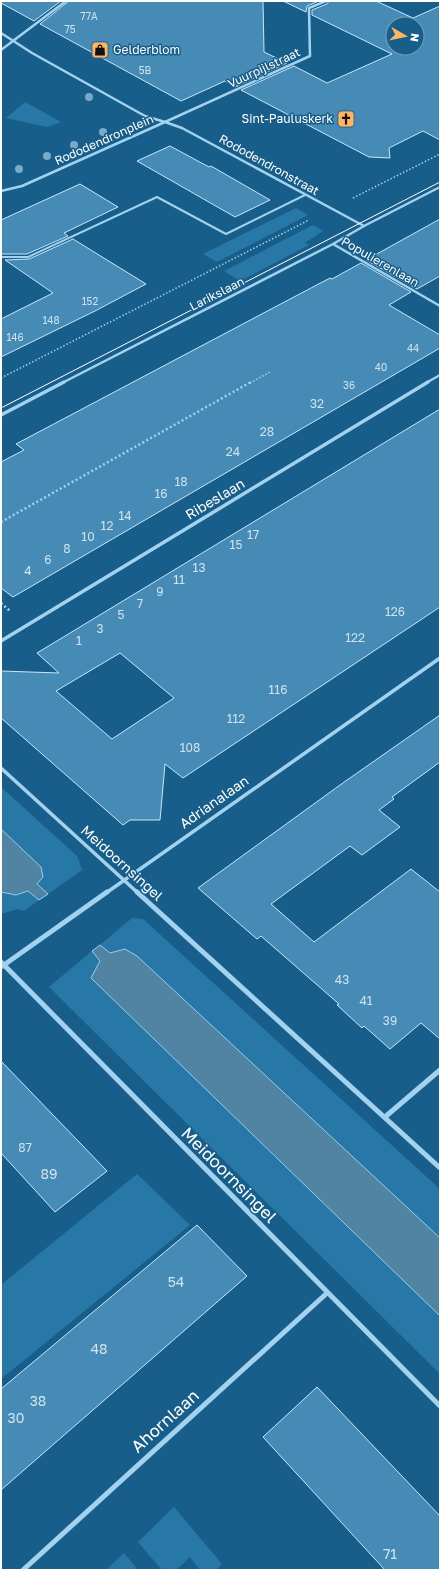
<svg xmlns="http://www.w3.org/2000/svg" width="441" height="1571" font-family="'Golos Text',sans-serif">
	<rect width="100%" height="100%" fill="#185e8b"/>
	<g fill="#2878a7">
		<polygon points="25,102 61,122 47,127 6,118"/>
		<polygon points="296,208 308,215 217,262 203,254"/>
		<polygon points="313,225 323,231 305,243 309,245 240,281 224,271"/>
		<polygon points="1,787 77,856 82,870 48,894 37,884 41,867 1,829"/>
		<polygon points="28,891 39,900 24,911 18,909 1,914 1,892 16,895"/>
		<polygon points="132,918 143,919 440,1189 440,1238 137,956 125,950 110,953 100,945"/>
		<polygon points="92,951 100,961 91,978 440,1316 440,1374 49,987"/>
		<polygon points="137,1174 190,1225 1,1379 1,1285"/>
		<polygon points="174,1507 222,1564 216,1570 200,1570 190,1557 176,1570 162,1570 138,1542"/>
		<polygon points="124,1553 138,1570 106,1570"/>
	</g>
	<g fill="#5183a2" stroke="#95cff0">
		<polygon points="1,829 41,867 43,877 37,884 48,894 39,900 28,891 16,895 1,892"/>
		<polygon points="100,945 110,953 125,949 137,956 440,1238 440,1316 91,978 100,961 92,951"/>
	</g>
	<g fill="#458bb5" stroke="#c8e7fa" fill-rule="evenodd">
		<polygon points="1,1 61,1 34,21 1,3"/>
		<polygon points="69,1 263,1 264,52 287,63 235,87 225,81 181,101 40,24"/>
		<polygon points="283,1 319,1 307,6 306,12"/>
		<path d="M329 1H376L413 18 440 6V140L423 131 389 148 390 158 369 157 241 90 294 66 327 83 392 54 312 15V10L327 4ZM393 24H417V48H393Z"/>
		<polygon points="170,146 209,167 211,166 270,200 235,217 137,161"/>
		<polygon points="80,184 118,207 64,233 68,236 27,254 1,254 1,220"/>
		<polygon points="440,219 440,276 417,289 366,260"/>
		<polygon points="73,239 146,284 95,311 1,357 1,319 53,293 5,260 29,259"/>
		<polygon points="361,263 411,292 389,305 440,335 440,348 13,597 1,588 1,462 24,450 16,444 275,307 330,278 332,279"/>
		<path d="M440 409V607L183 778 165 764 160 820H130L123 825 1 718V671L59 673 37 653ZM120 653 174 698 112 739 56 691Z"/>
		<polygon points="440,715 440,762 392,797 394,799 379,810 400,827 362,855 350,846 271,904 314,942 411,869 440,892 440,1039 421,1023 390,1049 364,1026 362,1028 337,1005 339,1004 261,936 257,939 198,888 340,785"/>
		<polygon points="1,1061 107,1171 55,1212 1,1153"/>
		<polygon points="197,1225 247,1276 1,1490 1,1389"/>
		<polygon points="317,1387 440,1516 440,1570 385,1570 263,1437"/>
	</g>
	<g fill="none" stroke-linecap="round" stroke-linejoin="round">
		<g stroke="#a2d2ee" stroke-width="1.5" stroke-dasharray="1.5 2" stroke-linecap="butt">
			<polyline points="353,198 440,154"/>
			<polyline points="1,378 309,220"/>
			<polyline points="250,383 270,372"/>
		</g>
		<g stroke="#a2d2ee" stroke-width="2.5" stroke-dasharray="2 2.5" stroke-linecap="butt">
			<polyline points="1,522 251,382"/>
			<polyline points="1,603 11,612"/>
		</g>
		<polyline stroke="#a2d2ee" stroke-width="2" points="1,257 28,257 157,197 226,234 305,195"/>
		<g stroke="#a2d2ee" stroke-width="2.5">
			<polyline points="1,33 32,53 145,116 165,122 22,186 1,191"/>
			<polyline points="1,50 66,1"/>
			<polyline points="165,122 310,56 309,8 326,1"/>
			<polyline points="165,122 182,128 364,226"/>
			<polyline points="333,244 440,306"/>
			<polyline points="62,383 333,244 364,226 440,187"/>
			<polyline points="426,383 440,375"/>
		</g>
		<g stroke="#a2d2ee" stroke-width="3.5">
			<polyline points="1,415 64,382"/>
			<polyline points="1,641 428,382"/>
			<polyline points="1,768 138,893"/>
			<polyline points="106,893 440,658"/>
		</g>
		<g stroke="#a2d2ee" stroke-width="5">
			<polyline points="137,892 440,1168"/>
			<polyline points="1,962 440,1406"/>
			<polyline points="1,967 107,892"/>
			<polyline points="385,1117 440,1070"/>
			<polyline points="23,1570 327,1293"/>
		</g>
		<polyline stroke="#fff" stroke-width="1" points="1,408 440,182"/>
	</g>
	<g fill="#79a9c8">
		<circle cx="89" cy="97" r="4"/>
		<circle cx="103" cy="132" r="4"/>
		<circle cx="74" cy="145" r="4"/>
		<circle cx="47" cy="156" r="4"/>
		<circle cx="19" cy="169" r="4"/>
	</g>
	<defs>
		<g id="shop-square" transform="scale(0.9)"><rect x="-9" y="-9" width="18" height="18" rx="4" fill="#ffb55f" stroke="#185e8b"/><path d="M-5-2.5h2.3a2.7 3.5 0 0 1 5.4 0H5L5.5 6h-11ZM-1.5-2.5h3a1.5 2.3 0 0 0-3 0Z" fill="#111"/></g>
		<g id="church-square" transform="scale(0.9)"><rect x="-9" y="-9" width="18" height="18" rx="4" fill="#ffb55f" stroke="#185e8b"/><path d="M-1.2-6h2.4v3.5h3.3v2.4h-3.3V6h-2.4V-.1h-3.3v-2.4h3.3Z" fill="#111"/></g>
	</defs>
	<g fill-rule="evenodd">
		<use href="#shop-square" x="100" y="50"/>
		<use href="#church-square" x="346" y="119"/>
	</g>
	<g text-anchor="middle" stroke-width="3" stroke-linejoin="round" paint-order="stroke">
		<g font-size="10" fill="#d0e2ec">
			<text x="89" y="20">77A</text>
			<text x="70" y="33">75</text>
			<text x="145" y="74">5B</text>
			<text x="90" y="305">152</text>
			<text x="51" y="324">148</text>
			<text x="15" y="341">146</text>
			<text x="413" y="352">44</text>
			<text x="381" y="371">40</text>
			<text x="349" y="389">36</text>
		</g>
		<g font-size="12" fill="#fff" stroke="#185e8b" text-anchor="start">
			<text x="113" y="54">Gelderblom</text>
			<text x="333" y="123" text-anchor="end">Sint-Pauluskerk</text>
		</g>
		<g font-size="12" fill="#fff" stroke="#185e8b">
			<text transform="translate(264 68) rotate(-25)" y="4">Vuurpijlstraat</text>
			<text transform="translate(104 140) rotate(-24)" y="4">Rododendronplein</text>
			<text transform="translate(269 165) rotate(29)" y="4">Rododendronstraat</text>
			<text transform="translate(380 262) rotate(30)" y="4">Populierenlaan</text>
			<text transform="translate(217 294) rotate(-27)" y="4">Larikslaan</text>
		</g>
		<g font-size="12" fill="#d0e2ec">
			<text x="317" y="408">32</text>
			<text x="267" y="436">28</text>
			<text x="233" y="456">24</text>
			<text x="181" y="486">18</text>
			<text x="161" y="498">16</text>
			<text x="125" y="520">14</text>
			<text x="107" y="530">12</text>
			<text x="253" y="539">17</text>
			<text x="88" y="541">10</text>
			<text x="236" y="549">15</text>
			<text x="67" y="553">8</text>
			<text x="48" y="564">6</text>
			<text x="199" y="572">13</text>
			<text x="28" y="575">4</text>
			<text x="179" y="584">11</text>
			<text x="160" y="596">9</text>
			<text x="140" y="608">7</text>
			<text x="395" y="616">126</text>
			<text x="121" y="619">5</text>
			<text x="100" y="633">3</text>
			<text x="355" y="642">122</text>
			<text x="79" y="645">1</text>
			<text x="278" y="694">116</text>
			<text x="236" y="723">112</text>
			<text x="190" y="752">108</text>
			<text x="342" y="984">43</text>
			<text x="366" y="1005">41</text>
			<text x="390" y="1025">39</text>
			<text x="25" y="1152">87</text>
		</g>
		<g font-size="14" fill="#fff" stroke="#185e8b">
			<text transform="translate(215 499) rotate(-31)" y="5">Ribeslaan</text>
			<text transform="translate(214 802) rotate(-35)" y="5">Adrianalaan</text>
			<text transform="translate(122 863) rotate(42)" y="5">Meidoornsingel</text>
		</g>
		<g font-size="14" fill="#d0e2ec">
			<text x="49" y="1179">89</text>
			<text x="176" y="1287">54</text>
			<text x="99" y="1354">48</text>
			<text x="38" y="1406">38</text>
			<text x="16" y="1423">30</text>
			<text x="390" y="1559">71</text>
		</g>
		<g font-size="17" fill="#fff" stroke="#185e8b">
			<text transform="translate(229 1175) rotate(45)" y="6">Meidoornsingel</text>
			<text transform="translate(165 1421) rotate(-42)" y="6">Ahornlaan</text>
		</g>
	</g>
	<rect width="441" height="1571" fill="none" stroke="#ffffff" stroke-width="4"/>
	<g transform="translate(405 36) rotate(99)"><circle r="19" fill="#185e8b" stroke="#749eb9"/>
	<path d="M0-3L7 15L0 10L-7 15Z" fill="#ffb55f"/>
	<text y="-6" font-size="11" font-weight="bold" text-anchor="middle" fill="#ffffff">N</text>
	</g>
</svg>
